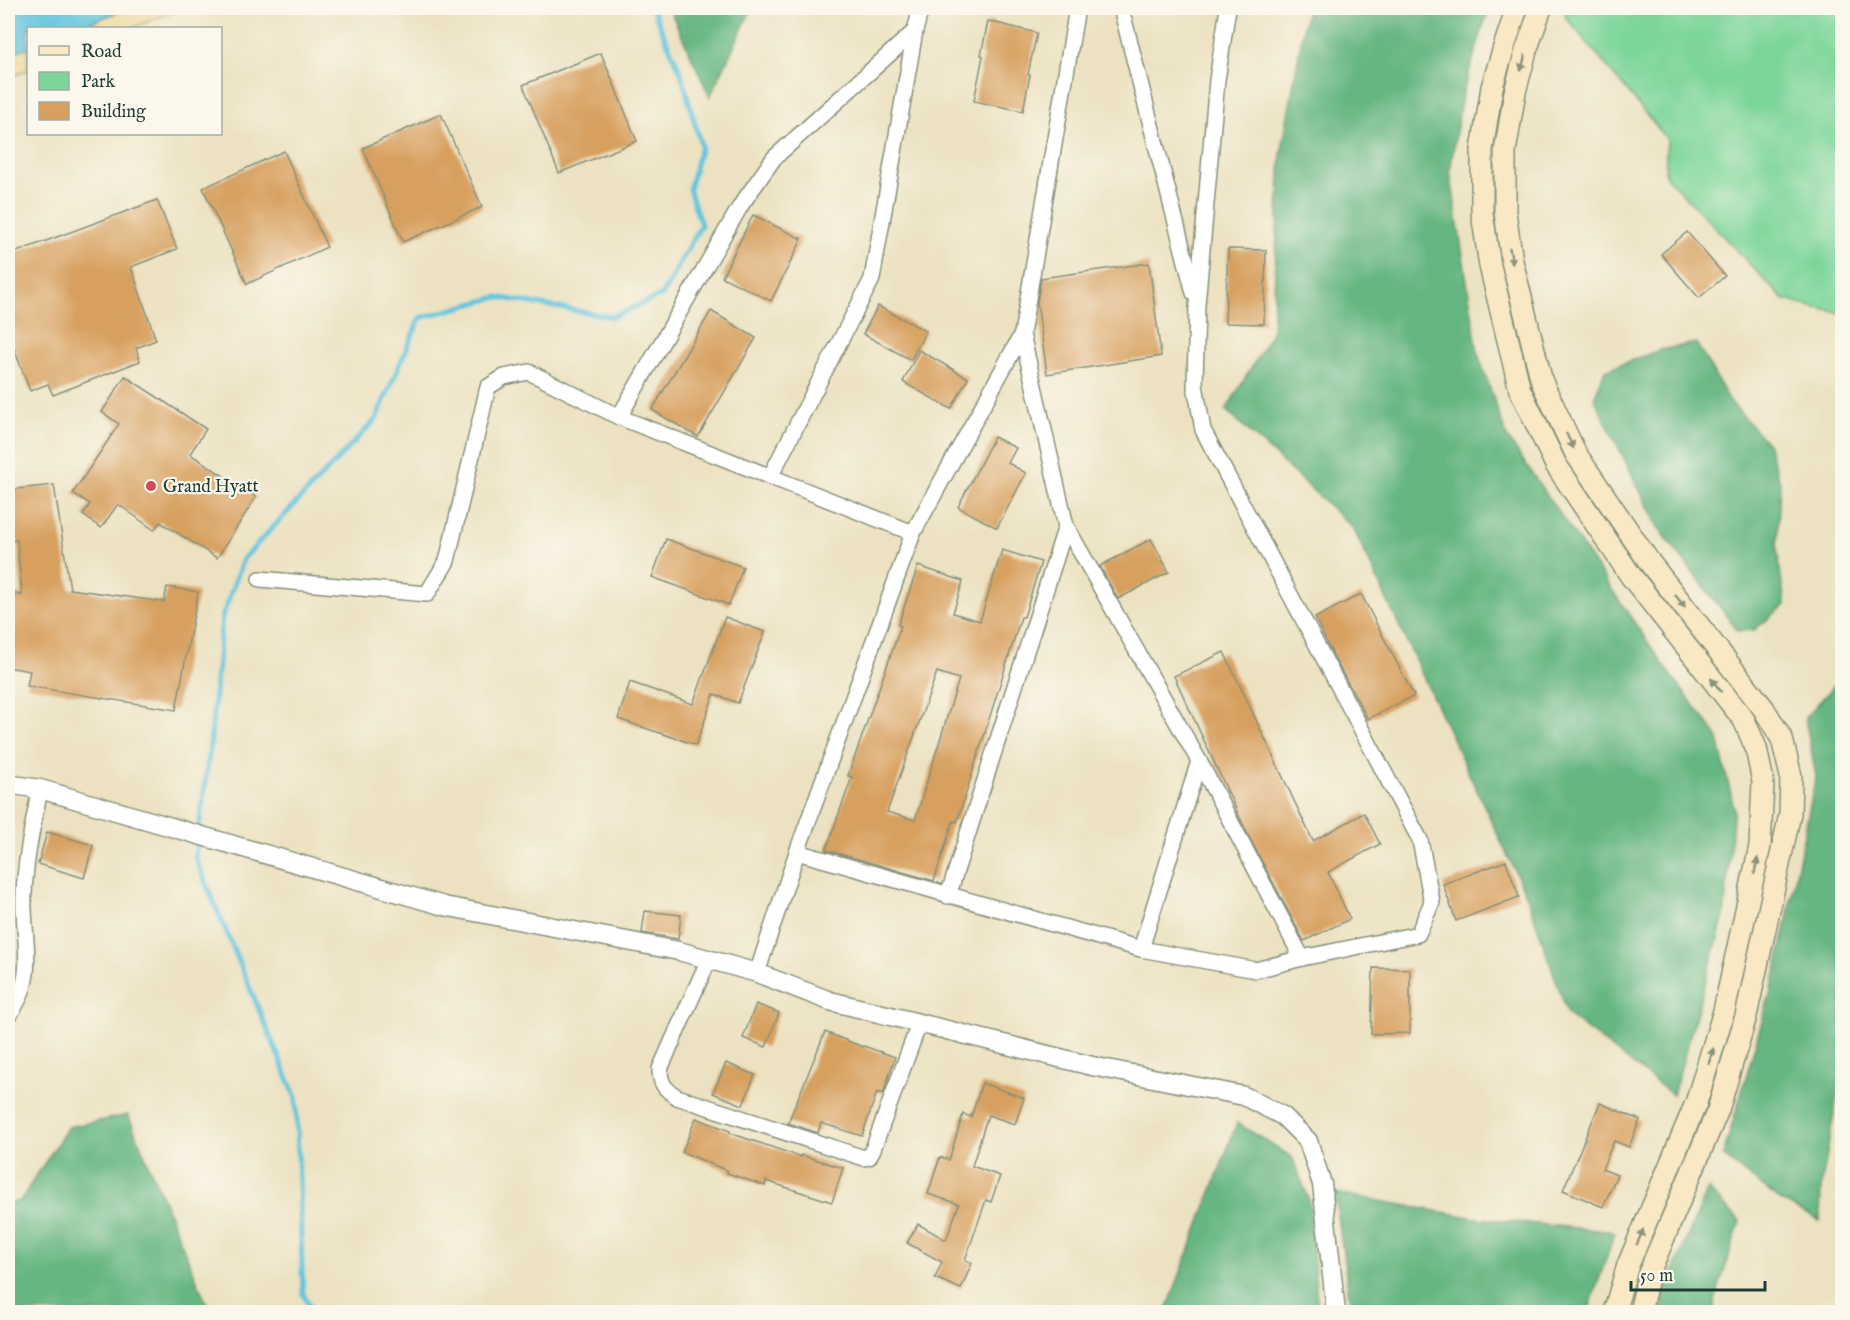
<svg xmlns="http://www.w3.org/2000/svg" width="1850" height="1320" font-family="'IM FELL English',serif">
	<rect width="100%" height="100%" fill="#fbf7ec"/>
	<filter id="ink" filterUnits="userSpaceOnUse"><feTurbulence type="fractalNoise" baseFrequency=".0167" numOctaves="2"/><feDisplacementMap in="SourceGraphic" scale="12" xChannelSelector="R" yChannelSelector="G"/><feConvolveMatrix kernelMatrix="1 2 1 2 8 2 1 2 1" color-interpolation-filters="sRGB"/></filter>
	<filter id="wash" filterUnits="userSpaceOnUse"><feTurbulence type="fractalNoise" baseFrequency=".008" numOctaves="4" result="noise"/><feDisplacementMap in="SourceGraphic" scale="24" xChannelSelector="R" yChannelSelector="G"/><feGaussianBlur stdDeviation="1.35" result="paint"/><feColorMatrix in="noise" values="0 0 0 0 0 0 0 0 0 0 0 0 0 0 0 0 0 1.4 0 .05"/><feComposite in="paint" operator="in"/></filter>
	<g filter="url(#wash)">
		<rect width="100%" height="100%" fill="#ece2c1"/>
		<polygon fill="#7cd59a" stroke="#4e8967" stroke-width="1.5" points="1568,8 1842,8 1842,313 1811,307 1783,299 1665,175 1667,139 1565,16"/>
		<g fill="#65b682" stroke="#427a5b" stroke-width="1.5">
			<polygon points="669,8 752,8 710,97"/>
			<polygon points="1307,8 1489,8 1462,95 1450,171 1478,354 1507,437 1669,673 1717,735 1734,808 1724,917 1673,1095 1568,1015 1528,899 1353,528 1226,410 1272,333 1281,155"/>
			<polygon points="1696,343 1729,400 1767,443 1780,482 1777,549 1785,605 1754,630 1738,631 1658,527 1594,398 1605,370 1660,350"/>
			<polygon points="1842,677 1842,1066 1821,1188 1820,1221 1780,1200 1723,1156 1776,973 1816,776 1805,718"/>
			<polygon points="128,1115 210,1312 8,1312 8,1203 20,1201 68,1127"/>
			<polygon points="1237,1123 1292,1157 1309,1200 1318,1312 1166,1312"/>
			<polygon points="1708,1189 1740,1221 1715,1300 1714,1312 1661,1312 1663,1294"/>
			<polygon points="1335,1193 1476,1218 1615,1232 1588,1312 1351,1312"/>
		</g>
		<g fill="#eeda9e" stroke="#868c69" stroke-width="1.5">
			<polygon points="129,8 184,8 131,28 76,28"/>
			<polygon points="28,47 28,70 8,78 8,55"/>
		</g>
		<polygon fill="#5fc4dd" stroke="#3f8088" stroke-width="1.5" points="8,8 129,8 76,28 28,28 28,47 8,55"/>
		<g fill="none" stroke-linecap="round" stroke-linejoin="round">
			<polyline stroke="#5fc4dd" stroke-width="5" points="313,1312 303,1294 296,1098 195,857 210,747 222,617 243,559 376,419 420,318 497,297 612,317 662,295 701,225 689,189 701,146 681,73 652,8"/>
		</g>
		<g id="blocks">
			<g fill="#d7a05e" fill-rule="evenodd">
				<polygon points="988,21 1037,33 1028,74 1030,75 1023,111 974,101 983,56 981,55"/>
				<polygon points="601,53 637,141 559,173 523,85"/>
				<polygon points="441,114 482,207 403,242 363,148"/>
				<polygon points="284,151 327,247 247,284 203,188"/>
				<polygon points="157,200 177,249 131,267 156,340 136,348 140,361 53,395 48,384 30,391 8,332 8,255"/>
				<polygon points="753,215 802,239 771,301 722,277"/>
				<polygon points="1687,232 1725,276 1699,298 1661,254"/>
				<polygon points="1228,249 1266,250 1264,324 1225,323"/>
				<polygon points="1149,263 1161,356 1047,374 1037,302 1041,278"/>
				<polygon points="878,306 926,331 911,360 863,334"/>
				<polygon points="711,311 756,338 698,437 652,410"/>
				<polygon points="919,350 968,378 951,409 903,382"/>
				<polygon points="125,376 206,429 190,454 256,497 217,558 160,522 154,530 118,504 101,528 83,515 90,504 73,493 119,424 102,412"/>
				<polygon points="994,437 1016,448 1008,463 1026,473 997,528 958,507"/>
				<polygon points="54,485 70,589 164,602 167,587 198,592 176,710 27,686 30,671 8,667 8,593 22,595 17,540 8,541 8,490"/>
				<polygon points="666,539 743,567 729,605 652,577"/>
				<polygon points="1151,539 1169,572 1118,599 1100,566"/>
				<path d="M1002 550 1041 562 1024 617H1021L957 822 953 821 934 881 826 850 852 777 848 776 901 626 898 625 918 566 963 581 953 613 980 621ZM937 672 959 679 915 820 887 812Z"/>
				<polygon points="1361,594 1414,696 1368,719 1335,659 1315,618"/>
				<polygon points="725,617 765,632 738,703 714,694 696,745 618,719 630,682 693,704"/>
				<polygon points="1224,652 1313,841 1364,813 1380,844 1328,872 1350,919 1304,941 1248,835 1174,676"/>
				<polygon points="47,832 93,845 84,878 38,864"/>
				<polygon points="1506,861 1519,897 1456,921 1443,884"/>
				<polygon points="645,911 681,915 678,939 642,933"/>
				<polygon points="1373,968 1410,969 1410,1033 1371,1034"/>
				<polygon points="756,1004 779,1013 766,1047 743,1038"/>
				<polygon points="825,1032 863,1047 864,1046 895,1057 883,1094 877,1092 862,1136 821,1123 818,1133 788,1123"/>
				<polygon points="726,1063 755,1075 743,1105 713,1093"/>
				<polygon points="982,1083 1024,1098 1015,1124 988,1115 972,1166 1000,1176 991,1202 986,1200 965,1260 972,1263 961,1289 935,1278 942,1262 907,1243 918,1224 946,1240 959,1204 928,1194 940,1157 949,1160 963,1114 971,1117"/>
				<polygon points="1600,1103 1640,1120 1629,1147 1614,1141 1602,1169 1617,1175 1603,1207 1563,1190"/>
				<polygon points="696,1118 730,1131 730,1133 801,1157 801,1155 843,1168 832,1202 766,1181 765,1186 727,1173 728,1171 682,1152"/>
			</g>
		</g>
	</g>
	<g filter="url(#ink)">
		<use href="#blocks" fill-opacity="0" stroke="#86907a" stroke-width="1.5"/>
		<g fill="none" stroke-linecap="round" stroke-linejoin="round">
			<g stroke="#86907a" stroke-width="18">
				<g id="minor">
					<polyline points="1121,8 1194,293"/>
					<polyline points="1022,334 1066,526 1199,761 1302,958"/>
					<polyline points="619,417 741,205 774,158 915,31"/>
					<polyline points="770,477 872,279 915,31 921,8"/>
					<polyline points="260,579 427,594 447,561 488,387 504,377 529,372 619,417 913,533"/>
					<polyline points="797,852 1141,949 1256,970 1302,958 1418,934 1432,902 1420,840 1203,430 1195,385 1197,305 1217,80 1228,8"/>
					<polyline points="948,896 1066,526"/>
					<polyline points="1141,949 1199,761"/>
					<path d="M709 959 660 1069C660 1084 665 1089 677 1097L864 1158 869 1157 873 1149 919 1024"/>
					<polyline points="757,973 797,852 913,533 1022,334 1077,8"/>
					<path d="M8 1016C39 978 22 939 24 895 25 860 33 824 40 789"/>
				</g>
			</g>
			<g stroke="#86907a" stroke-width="21">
				<polyline id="tertiary" points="8,784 40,789 444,906 679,951 757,973 830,1001 1092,1066 1244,1096 1283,1116 1308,1141 1322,1184 1336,1312"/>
			</g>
			<g stroke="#86907a" stroke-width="24">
				<g id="secondary">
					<polyline points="1517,8 1505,44 1492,87 1482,150 1482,213 1490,266 1520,390 1556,465 1631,576 1744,720 1756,748 1763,782 1760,846 1724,1011 1696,1103 1628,1265 1614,1312"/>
					<polyline points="1541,8 1526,51 1515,92 1505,152 1505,212 1512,261 1542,382 1576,454 1650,563 1764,709 1782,739 1791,776 1790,814 1746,1016 1718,1110 1649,1273 1640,1312"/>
				</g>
			</g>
			<use href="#minor" stroke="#fff" stroke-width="15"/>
			<use href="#tertiary" stroke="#fff" stroke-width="18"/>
			<use href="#secondary" stroke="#f8e8c3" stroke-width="21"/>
		</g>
		<defs><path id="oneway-solid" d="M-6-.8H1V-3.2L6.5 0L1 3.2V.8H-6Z" transform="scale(1.5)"/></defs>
		<g fill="#8c927c">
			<use href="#oneway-solid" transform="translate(1523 63) rotate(106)"/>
			<use href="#oneway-solid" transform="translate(1511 256) rotate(80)"/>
			<use href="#oneway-solid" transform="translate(1570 441) rotate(64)"/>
			<use href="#oneway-solid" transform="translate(1680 601) rotate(52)"/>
			<use href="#oneway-solid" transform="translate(1716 685) rotate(-128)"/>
			<use href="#oneway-solid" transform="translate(1756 866) rotate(-78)"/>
			<use href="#oneway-solid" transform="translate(1711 1056) rotate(-73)"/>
			<use href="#oneway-solid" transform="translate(1640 1237) rotate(-67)"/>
		</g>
	</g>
	<circle fill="#d1495b" stroke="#fbf7ec" stroke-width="2" cx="151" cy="486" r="6"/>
	<g text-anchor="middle" stroke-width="4.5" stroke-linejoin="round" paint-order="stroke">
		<g font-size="18" fill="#1f3d34" stroke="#fbf7ec" text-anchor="start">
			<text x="163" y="492">Grand Hyatt</text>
		</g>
	</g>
	<rect width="1850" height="1320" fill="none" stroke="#fbf7ec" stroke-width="30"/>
	<rect x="27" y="27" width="195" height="108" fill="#fbf7ec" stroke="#a3ada2" stroke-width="1.5"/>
	<rect x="39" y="46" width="30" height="9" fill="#f8e8c3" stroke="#a3ada2" stroke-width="1.5"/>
	<text x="81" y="57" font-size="18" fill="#1f3d34">Road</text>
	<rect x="39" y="72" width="30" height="18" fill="#7cd59a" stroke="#a3ada2" stroke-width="1.5"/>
	<text x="81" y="87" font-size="18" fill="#1f3d34">Park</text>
	<rect x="39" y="102" width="30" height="18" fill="#d7a05e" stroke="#a3ada2" stroke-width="1.5"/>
	<text x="81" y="117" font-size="18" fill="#1f3d34">Building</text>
	<path d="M1631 1281v9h134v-9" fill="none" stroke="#1f3d34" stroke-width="3"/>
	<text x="1640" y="1281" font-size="18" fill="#1f3d34" stroke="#fbf7ec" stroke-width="4.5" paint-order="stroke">50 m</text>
</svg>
